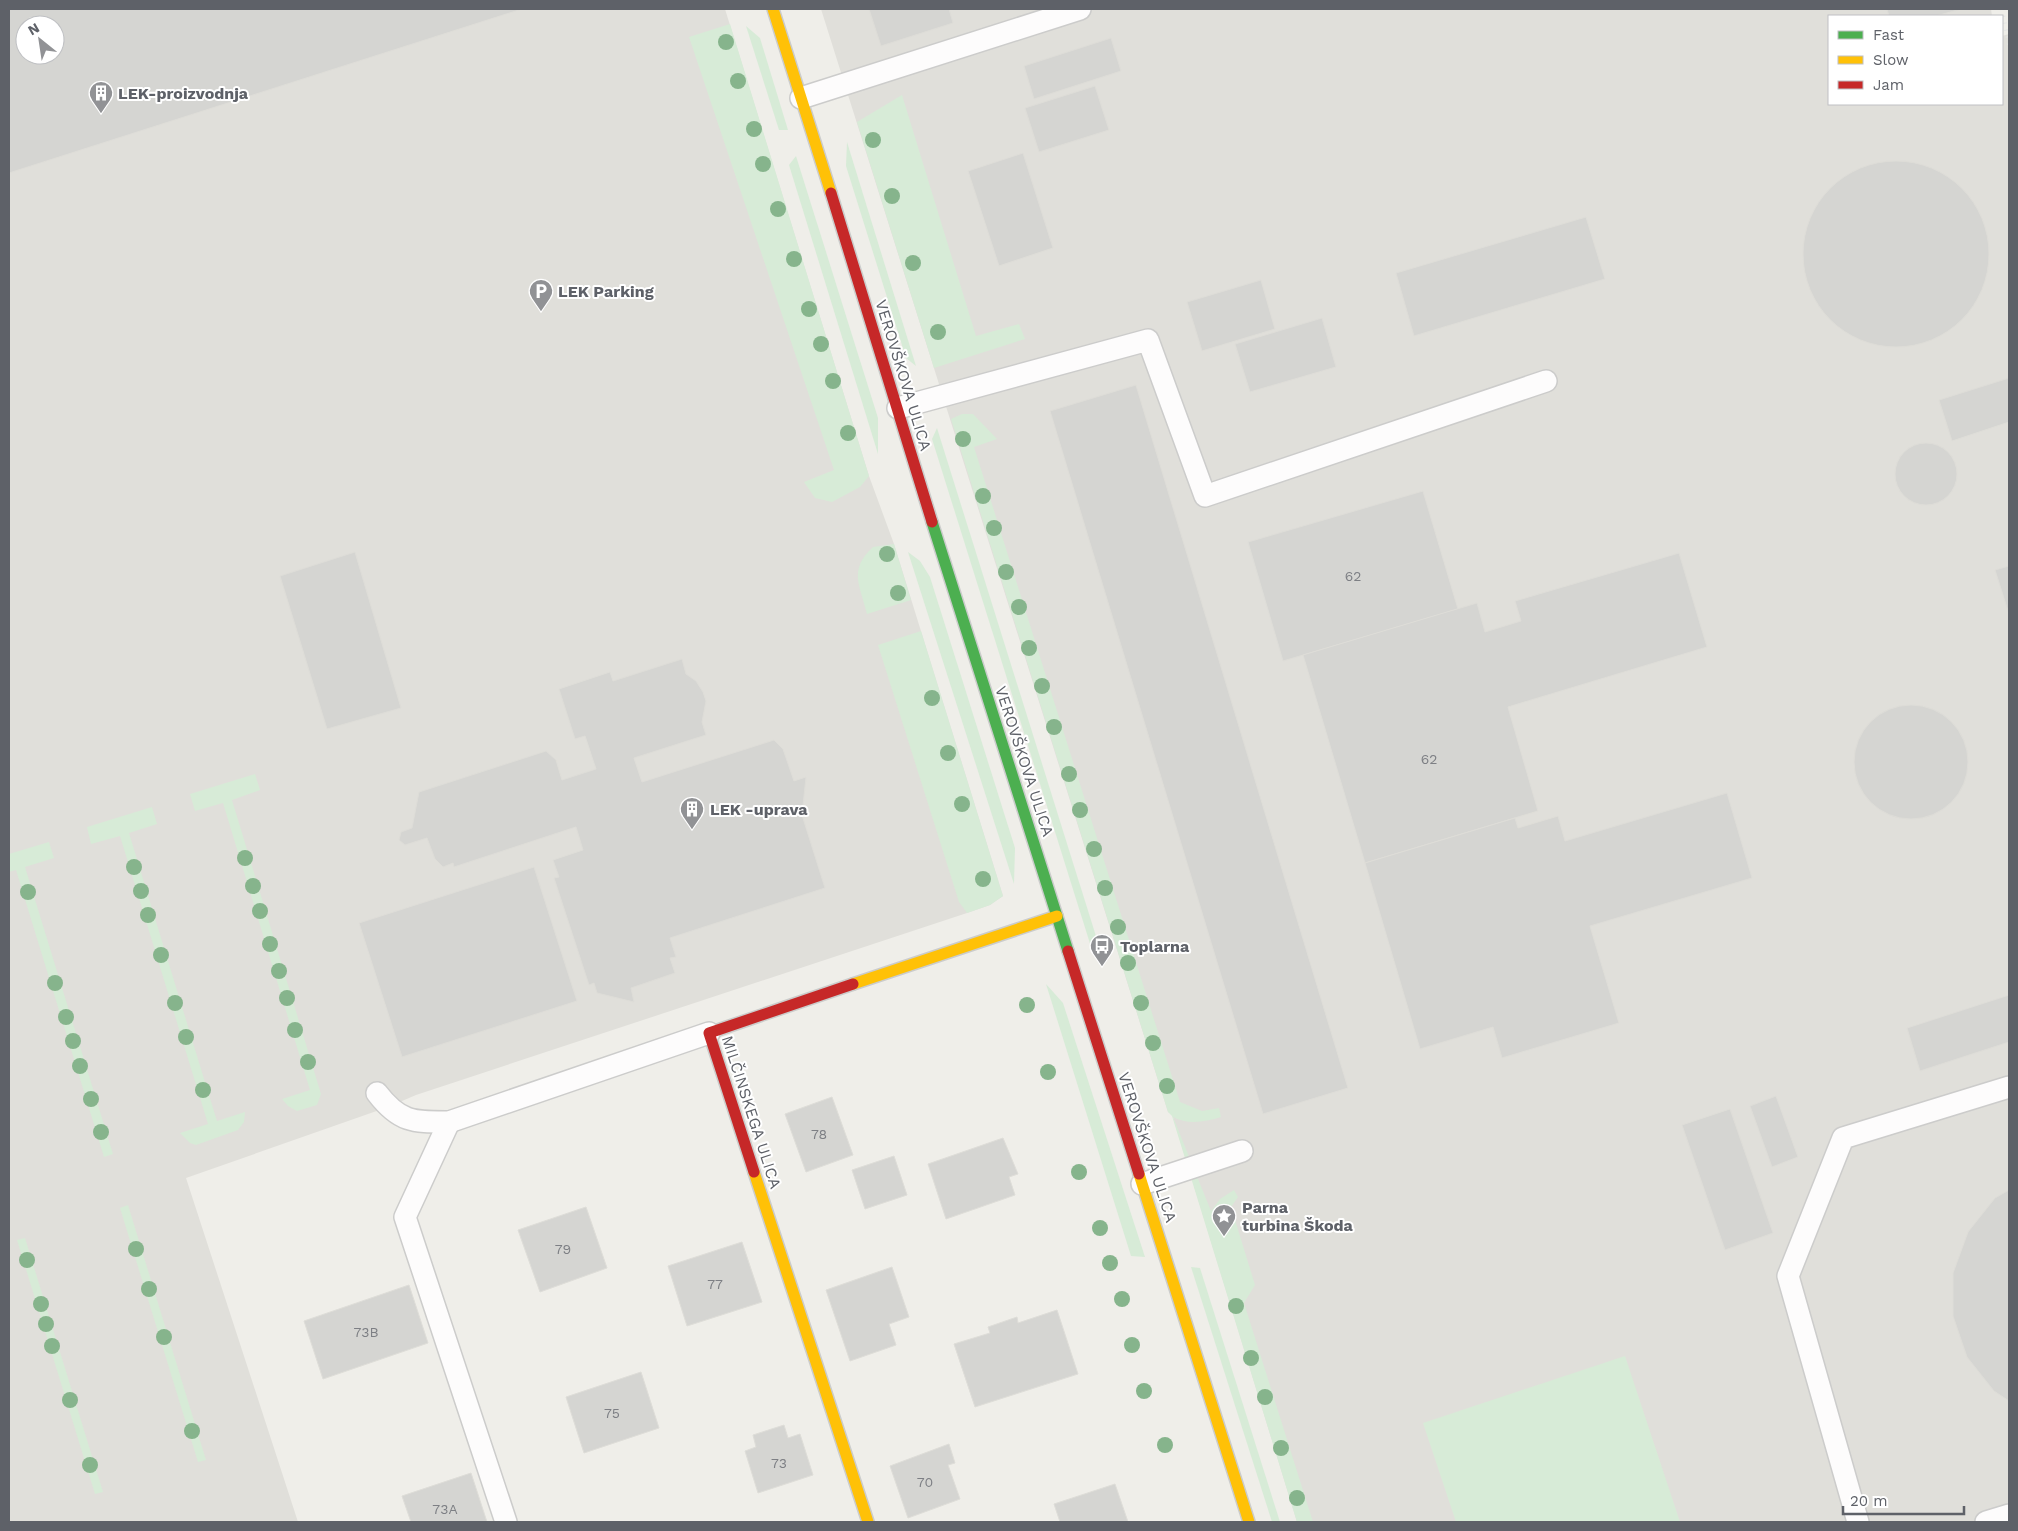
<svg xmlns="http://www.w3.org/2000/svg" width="2018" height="1531" font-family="'Work Sans',sans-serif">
	<rect width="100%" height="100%" fill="#efeee9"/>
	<g fill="#e0dfda" fill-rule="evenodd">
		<path d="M9 9H725L869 476 894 544 1003 896 990 905 967 913 416 1095 388 1107 186 1178 298 1522H9ZM25 25H55V55H25Z"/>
		<polygon points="821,9 1991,9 1992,16 1829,16 1829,104 2002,104 2002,36 2009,34 2009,1522 1297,1522 1172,1114 1168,1112"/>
	</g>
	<g fill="#d7ebd7">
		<polygon points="730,24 869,476 860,487 832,502 815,498 804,482 834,470 689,37"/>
		<polygon points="746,26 760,38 788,130 779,130"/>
		<polygon points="902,95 976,336 1019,324 1025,339 934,368 857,122"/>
		<polygon points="847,142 916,366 906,358 846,166"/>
		<polygon points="796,156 878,418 878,454 789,165"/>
		<path d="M962 414H973L997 439 974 447 1180 1102 1202 1111 1219 1108 1221 1117C1205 1122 1188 1125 1173 1117L1211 1211 1220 1199 1234 1190 1238 1197 1231 1207 1255 1285 1244 1303 1313 1522H1297L1172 1116 1168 1112 951 419Z"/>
		<polygon points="937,428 1100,949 1092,950 932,439"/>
		<path d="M894 544 911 600 867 614C860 585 848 570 873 547Z"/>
		<polygon points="908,552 920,561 930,577 1015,848 1014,884"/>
		<polygon points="921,631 1003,896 990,905 967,913 959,902 878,645"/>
		<polygon points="255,774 260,790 232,800 321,1094 317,1105 297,1111 288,1106 282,1099 310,1090 223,803 195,811 190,794"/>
		<polygon points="152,807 157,824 129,833 208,1092 217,1121 245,1112 244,1122 238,1130 196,1145 190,1143 180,1133 208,1124 120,836 91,844 87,827"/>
		<polygon points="49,842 54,858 25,867 113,1154 104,1157 16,870 9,872 9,854"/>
		<polygon points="1046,984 1063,1003 1145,1257 1131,1256"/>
		<polygon points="128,1205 206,1460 198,1462 120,1208"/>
		<polygon points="25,1238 103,1492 95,1494 17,1240"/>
		<polygon points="1191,1267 1200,1268 1280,1522 1272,1522"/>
		<polygon points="1625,1356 1680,1522 1456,1522 1423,1423"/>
	</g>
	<g fill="#d5d5d2" stroke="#deddd8" fill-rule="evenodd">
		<path d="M9 9H522L9 173ZM25 25H55V55H25Z"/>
		<polygon points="869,9 949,9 953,23 881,46"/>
		<polygon points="1887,9 1961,9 1936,16 1889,16"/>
		<polygon points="1111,38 1121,71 1034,99 1024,66"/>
		<polygon points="1095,86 1109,130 1039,152 1025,108"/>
		<polygon points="1023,153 1053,248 999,266 968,171"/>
		<circle cx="1896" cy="254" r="93"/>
		<polygon points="1586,217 1605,279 1414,336 1396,273"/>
		<polygon points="1261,280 1275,329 1202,351 1187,302"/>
		<polygon points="1322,318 1336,367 1250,392 1235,344"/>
		<polygon points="2009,378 2009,422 1952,441 1939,400"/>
		<polygon points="1136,385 1348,1088 1263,1114 1050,411"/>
		<circle cx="1926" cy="474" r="31"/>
		<polygon points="1423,491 1458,609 1283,661 1248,542"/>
		<polygon points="355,552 401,708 327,729 280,576"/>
		<polygon points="1679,553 1707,647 1508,707 1538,811 1365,863 1303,655 1477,603 1485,632 1521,621 1515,601"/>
		<polygon points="2009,566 2009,614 1995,570"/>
		<polygon points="682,659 686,674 696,681 703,692 706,701 702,722 706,735 634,758 642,782 774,740 783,749 794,781 806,777 802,815 825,888 670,938 676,957 670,958 675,973 631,988 634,1002 597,993 594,983 589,985 554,878 559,877 553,860 583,850 576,827 454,867 453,863 443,867 435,859 427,838 405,845 399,840 401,832 412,828 419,792 546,751 556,760 562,780 596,769 585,736 575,739 559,689 610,672 613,681"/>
		<circle cx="1911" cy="762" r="57"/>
		<polygon points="1727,793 1752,878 1590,926 1619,1023 1502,1058 1493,1027 1420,1049 1365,863 1515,818 1518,828 1558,816 1565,841"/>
		<polygon points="534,867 577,1001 402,1057 359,923"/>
		<polygon points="2009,995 2009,1042 1920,1071 1907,1028"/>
		<polygon points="1776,1096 1798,1157 1772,1167 1750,1106"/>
		<polygon points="832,1097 853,1155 806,1172 785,1114"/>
		<polygon points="1730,1109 1773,1233 1725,1250 1682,1125"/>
		<polygon points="1003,1138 1018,1174 1009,1177 1015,1195 946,1219 928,1164"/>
		<polygon points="894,1156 907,1195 865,1209 852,1170"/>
		<polygon points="2009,1190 2009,1401 1994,1391 1967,1357 1953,1316 1953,1273 1968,1232 1995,1198"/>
		<polygon points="586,1207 607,1268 540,1292 518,1230"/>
		<polygon points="742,1242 762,1302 687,1326 668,1266"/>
		<polygon points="892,1267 909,1317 889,1324 896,1345 850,1361 826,1290"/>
		<polygon points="409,1285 428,1343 323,1379 304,1321"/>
		<polygon points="1057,1310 1078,1374 975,1407 954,1344 990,1333 988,1327 1017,1317 1018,1323"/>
		<polygon points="641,1372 659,1428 584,1453 566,1397"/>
		<polygon points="784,1425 788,1438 800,1434 813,1475 758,1493 745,1451 756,1447 753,1435"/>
		<polygon points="949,1444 955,1463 948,1465 960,1499 908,1518 890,1466"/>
		<polygon points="471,1473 487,1522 411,1522 402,1496"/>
		<polygon points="1115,1484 1128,1522 1060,1522 1054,1504"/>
	</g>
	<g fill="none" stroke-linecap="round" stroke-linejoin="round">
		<g stroke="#cccccb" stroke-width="24">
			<g id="lane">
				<polyline points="801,98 1080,9"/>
				<polyline points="898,408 1148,340 1205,496 1546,381"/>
				<path d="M377 1093C400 1123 414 1122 449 1122L709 1033"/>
				<polyline points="449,1122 405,1217 506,1522"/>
				<polyline points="1142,1184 1242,1151"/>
				<polyline points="1858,1522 1788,1276 1843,1138 2009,1087"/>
				<polyline points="1986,1522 2009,1515"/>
			</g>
		</g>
		<g stroke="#cbcccb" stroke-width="14">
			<polyline id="fast" points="932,522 1068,951"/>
		</g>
		<g stroke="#cbcccb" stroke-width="14">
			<g id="slow">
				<polyline points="773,9 831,193"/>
				<polyline points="853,984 1057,916"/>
				<polyline points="754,1172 868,1522"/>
				<polyline points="1139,1174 1249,1522"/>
			</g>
		</g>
		<g stroke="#cbcccb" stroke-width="14">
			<g id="jam">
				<polyline points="831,193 932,522"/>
				<polyline points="1068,951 1139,1174"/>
				<polyline points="754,1172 709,1033 853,984"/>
			</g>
		</g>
		<use href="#lane" stroke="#fdfcfc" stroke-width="21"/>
		<use href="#fast" stroke="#4caf50" stroke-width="11"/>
		<use href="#slow" stroke="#ffc107" stroke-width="11"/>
		<use href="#jam" stroke="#c62828" stroke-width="11"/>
		<polyline stroke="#e4e5e4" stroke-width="4" stroke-dasharray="1 6" stroke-linecap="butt" points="2002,9 2009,45"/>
	</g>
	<g fill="#86b48c">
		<circle cx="726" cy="42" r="8"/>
		<circle cx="738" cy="81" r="8"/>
		<circle cx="754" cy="129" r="8"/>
		<circle cx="873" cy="140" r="8"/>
		<circle cx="763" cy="164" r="8"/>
		<circle cx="892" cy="196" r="8"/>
		<circle cx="778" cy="209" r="8"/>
		<circle cx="794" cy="259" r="8"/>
		<circle cx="913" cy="263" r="8"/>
		<circle cx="809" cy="309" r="8"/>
		<circle cx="938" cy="332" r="8"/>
		<circle cx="821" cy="344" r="8"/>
		<circle cx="833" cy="381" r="8"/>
		<circle cx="848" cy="433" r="8"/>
		<circle cx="963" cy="439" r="8"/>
		<circle cx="983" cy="496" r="8"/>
		<circle cx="994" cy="528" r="8"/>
		<circle cx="887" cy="554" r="8"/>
		<circle cx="1006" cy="572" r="8"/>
		<circle cx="898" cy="593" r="8"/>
		<circle cx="1019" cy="607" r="8"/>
		<circle cx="1029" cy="648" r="8"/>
		<circle cx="1042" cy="686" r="8"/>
		<circle cx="932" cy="698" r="8"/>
		<circle cx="1054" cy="727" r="8"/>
		<circle cx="948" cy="753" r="8"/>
		<circle cx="1069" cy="774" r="8"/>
		<circle cx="962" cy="804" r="8"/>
		<circle cx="1080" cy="810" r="8"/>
		<circle cx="1094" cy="849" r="8"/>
		<circle cx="245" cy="858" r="8"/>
		<circle cx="134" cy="867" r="8"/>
		<circle cx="983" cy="879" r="8"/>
		<circle cx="253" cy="886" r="8"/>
		<circle cx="1105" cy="888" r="8"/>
		<circle cx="141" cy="891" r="8"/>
		<circle cx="28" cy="892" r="8"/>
		<circle cx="260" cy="911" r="8"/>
		<circle cx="148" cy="915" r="8"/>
		<circle cx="1118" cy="927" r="8"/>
		<circle cx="270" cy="944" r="8"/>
		<circle cx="161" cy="955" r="8"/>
		<circle cx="1128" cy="963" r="8"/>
		<circle cx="279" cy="971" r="8"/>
		<circle cx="55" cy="983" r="8"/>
		<circle cx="287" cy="998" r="8"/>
		<circle cx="175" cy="1003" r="8"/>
		<circle cx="1141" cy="1003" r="8"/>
		<circle cx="1027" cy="1005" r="8"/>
		<circle cx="66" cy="1017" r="8"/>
		<circle cx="295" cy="1030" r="8"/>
		<circle cx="186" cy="1037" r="8"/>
		<circle cx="73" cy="1041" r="8"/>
		<circle cx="1153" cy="1043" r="8"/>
		<circle cx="308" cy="1062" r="8"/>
		<circle cx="80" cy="1066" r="8"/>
		<circle cx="1048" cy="1072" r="8"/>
		<circle cx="1167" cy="1086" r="8"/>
		<circle cx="203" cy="1090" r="8"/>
		<circle cx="91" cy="1099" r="8"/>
		<circle cx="101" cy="1132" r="8"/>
		<circle cx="1079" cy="1172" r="8"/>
		<circle cx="1100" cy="1228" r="8"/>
		<circle cx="136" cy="1249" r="8"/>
		<circle cx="27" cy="1260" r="8"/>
		<circle cx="1110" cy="1263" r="8"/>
		<circle cx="149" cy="1289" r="8"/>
		<circle cx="1122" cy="1299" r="8"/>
		<circle cx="41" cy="1304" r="8"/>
		<circle cx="1236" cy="1306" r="8"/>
		<circle cx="46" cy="1324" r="8"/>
		<circle cx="164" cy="1337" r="8"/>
		<circle cx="1132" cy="1345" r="8"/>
		<circle cx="52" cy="1346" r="8"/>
		<circle cx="1251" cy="1358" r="8"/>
		<circle cx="1144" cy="1391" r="8"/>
		<circle cx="1265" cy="1397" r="8"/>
		<circle cx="70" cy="1400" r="8"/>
		<circle cx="192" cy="1431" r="8"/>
		<circle cx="1165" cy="1445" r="8"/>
		<circle cx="1281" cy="1448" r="8"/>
		<circle cx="90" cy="1465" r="8"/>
		<circle cx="1297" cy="1498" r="8"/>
	</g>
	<defs>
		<g id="building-pin" transform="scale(1.25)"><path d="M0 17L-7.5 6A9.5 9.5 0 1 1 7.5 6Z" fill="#919295" stroke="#fff"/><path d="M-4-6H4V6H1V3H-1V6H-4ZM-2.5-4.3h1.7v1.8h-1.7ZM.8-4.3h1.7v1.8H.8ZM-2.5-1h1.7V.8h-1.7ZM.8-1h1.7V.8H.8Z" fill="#fff"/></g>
		<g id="parking-pin" transform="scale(1.25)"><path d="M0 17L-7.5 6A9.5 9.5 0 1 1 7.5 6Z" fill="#919295" stroke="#fff"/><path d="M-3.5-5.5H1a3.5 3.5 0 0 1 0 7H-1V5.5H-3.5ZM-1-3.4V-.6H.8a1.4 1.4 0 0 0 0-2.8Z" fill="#fff"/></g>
		<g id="bus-pin" transform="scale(1.25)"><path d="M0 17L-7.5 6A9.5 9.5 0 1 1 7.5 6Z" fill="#919295" stroke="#fff"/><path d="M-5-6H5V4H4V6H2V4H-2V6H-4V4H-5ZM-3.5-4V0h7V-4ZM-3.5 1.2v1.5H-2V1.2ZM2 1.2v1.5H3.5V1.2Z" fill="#fff"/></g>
		<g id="sight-pin" transform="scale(1.25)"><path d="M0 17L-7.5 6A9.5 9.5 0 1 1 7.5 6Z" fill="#919295" stroke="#fff"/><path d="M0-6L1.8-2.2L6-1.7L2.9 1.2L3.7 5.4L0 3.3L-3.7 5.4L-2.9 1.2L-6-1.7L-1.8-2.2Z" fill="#fff"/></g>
	</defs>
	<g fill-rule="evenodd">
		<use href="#building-pin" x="101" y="93"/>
		<use href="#parking-pin" x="541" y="291"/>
		<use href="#building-pin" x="692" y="809"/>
		<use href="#bus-pin" x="1102" y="946"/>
		<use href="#sight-pin" x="1224" y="1216"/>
	</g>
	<g text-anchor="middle" stroke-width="4" stroke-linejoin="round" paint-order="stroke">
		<g font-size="14" fill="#7d7f84">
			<text x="1353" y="581">62</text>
			<text x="1429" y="764">62</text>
			<text x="819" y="1139">78</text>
			<text x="563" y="1254">79</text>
			<text x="715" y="1289">77</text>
			<text x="366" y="1337">73B</text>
			<text x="612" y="1418">75</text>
			<text x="779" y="1468">73</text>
			<text x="925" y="1487">70</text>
			<text x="445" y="1514">73A</text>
		</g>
		<g font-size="16" font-weight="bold" fill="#5e6168" stroke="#fff" text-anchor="start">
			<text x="118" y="99">LEK-proizvodnja</text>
			<text x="558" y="297">LEK Parking</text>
			<text x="710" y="815">LEK -uprava</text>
			<text x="1120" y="952">Toplarna</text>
			<text x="1242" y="1213">Parna<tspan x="1242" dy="18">turbina Škoda</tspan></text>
		</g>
		<g font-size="16" fill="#5e6168" stroke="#fff">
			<text transform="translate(904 375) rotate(73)" y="6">VEROVŠKOVA ULICA</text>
			<text transform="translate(1025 761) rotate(72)" y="6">VEROVŠKOVA ULICA</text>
			<text transform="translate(752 1112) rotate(72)" y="6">MILČINSKEGA ULICA</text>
			<text transform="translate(1148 1147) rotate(72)" y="6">VEROVŠKOVA ULICA</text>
		</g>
	</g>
	<rect width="2018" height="1531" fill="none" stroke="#5e6168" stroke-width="20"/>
	<rect x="1828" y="15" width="175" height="90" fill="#ffffff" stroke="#bfc0c3"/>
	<rect x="1838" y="31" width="25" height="8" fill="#4caf50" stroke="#bfc0c3"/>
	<text x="1873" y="40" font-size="15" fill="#5e6168">Fast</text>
	<rect x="1838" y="56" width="25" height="8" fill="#ffc107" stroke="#bfc0c3"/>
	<text x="1873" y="65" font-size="15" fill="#5e6168">Slow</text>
	<rect x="1838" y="81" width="25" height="8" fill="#c62828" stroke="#bfc0c3"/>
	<text x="1873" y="90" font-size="15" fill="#5e6168">Jam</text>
	<g transform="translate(40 40) rotate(330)"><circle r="24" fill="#ffffff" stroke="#bfc0c3"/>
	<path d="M0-4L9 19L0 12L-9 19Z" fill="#919295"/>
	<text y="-8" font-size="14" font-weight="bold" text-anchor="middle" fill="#5e6168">N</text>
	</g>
	<path d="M1843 1506v8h121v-8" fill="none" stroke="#5e6168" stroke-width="2.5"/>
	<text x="1850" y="1506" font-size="15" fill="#5e6168" stroke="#ffffff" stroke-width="4" paint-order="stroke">20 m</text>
</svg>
